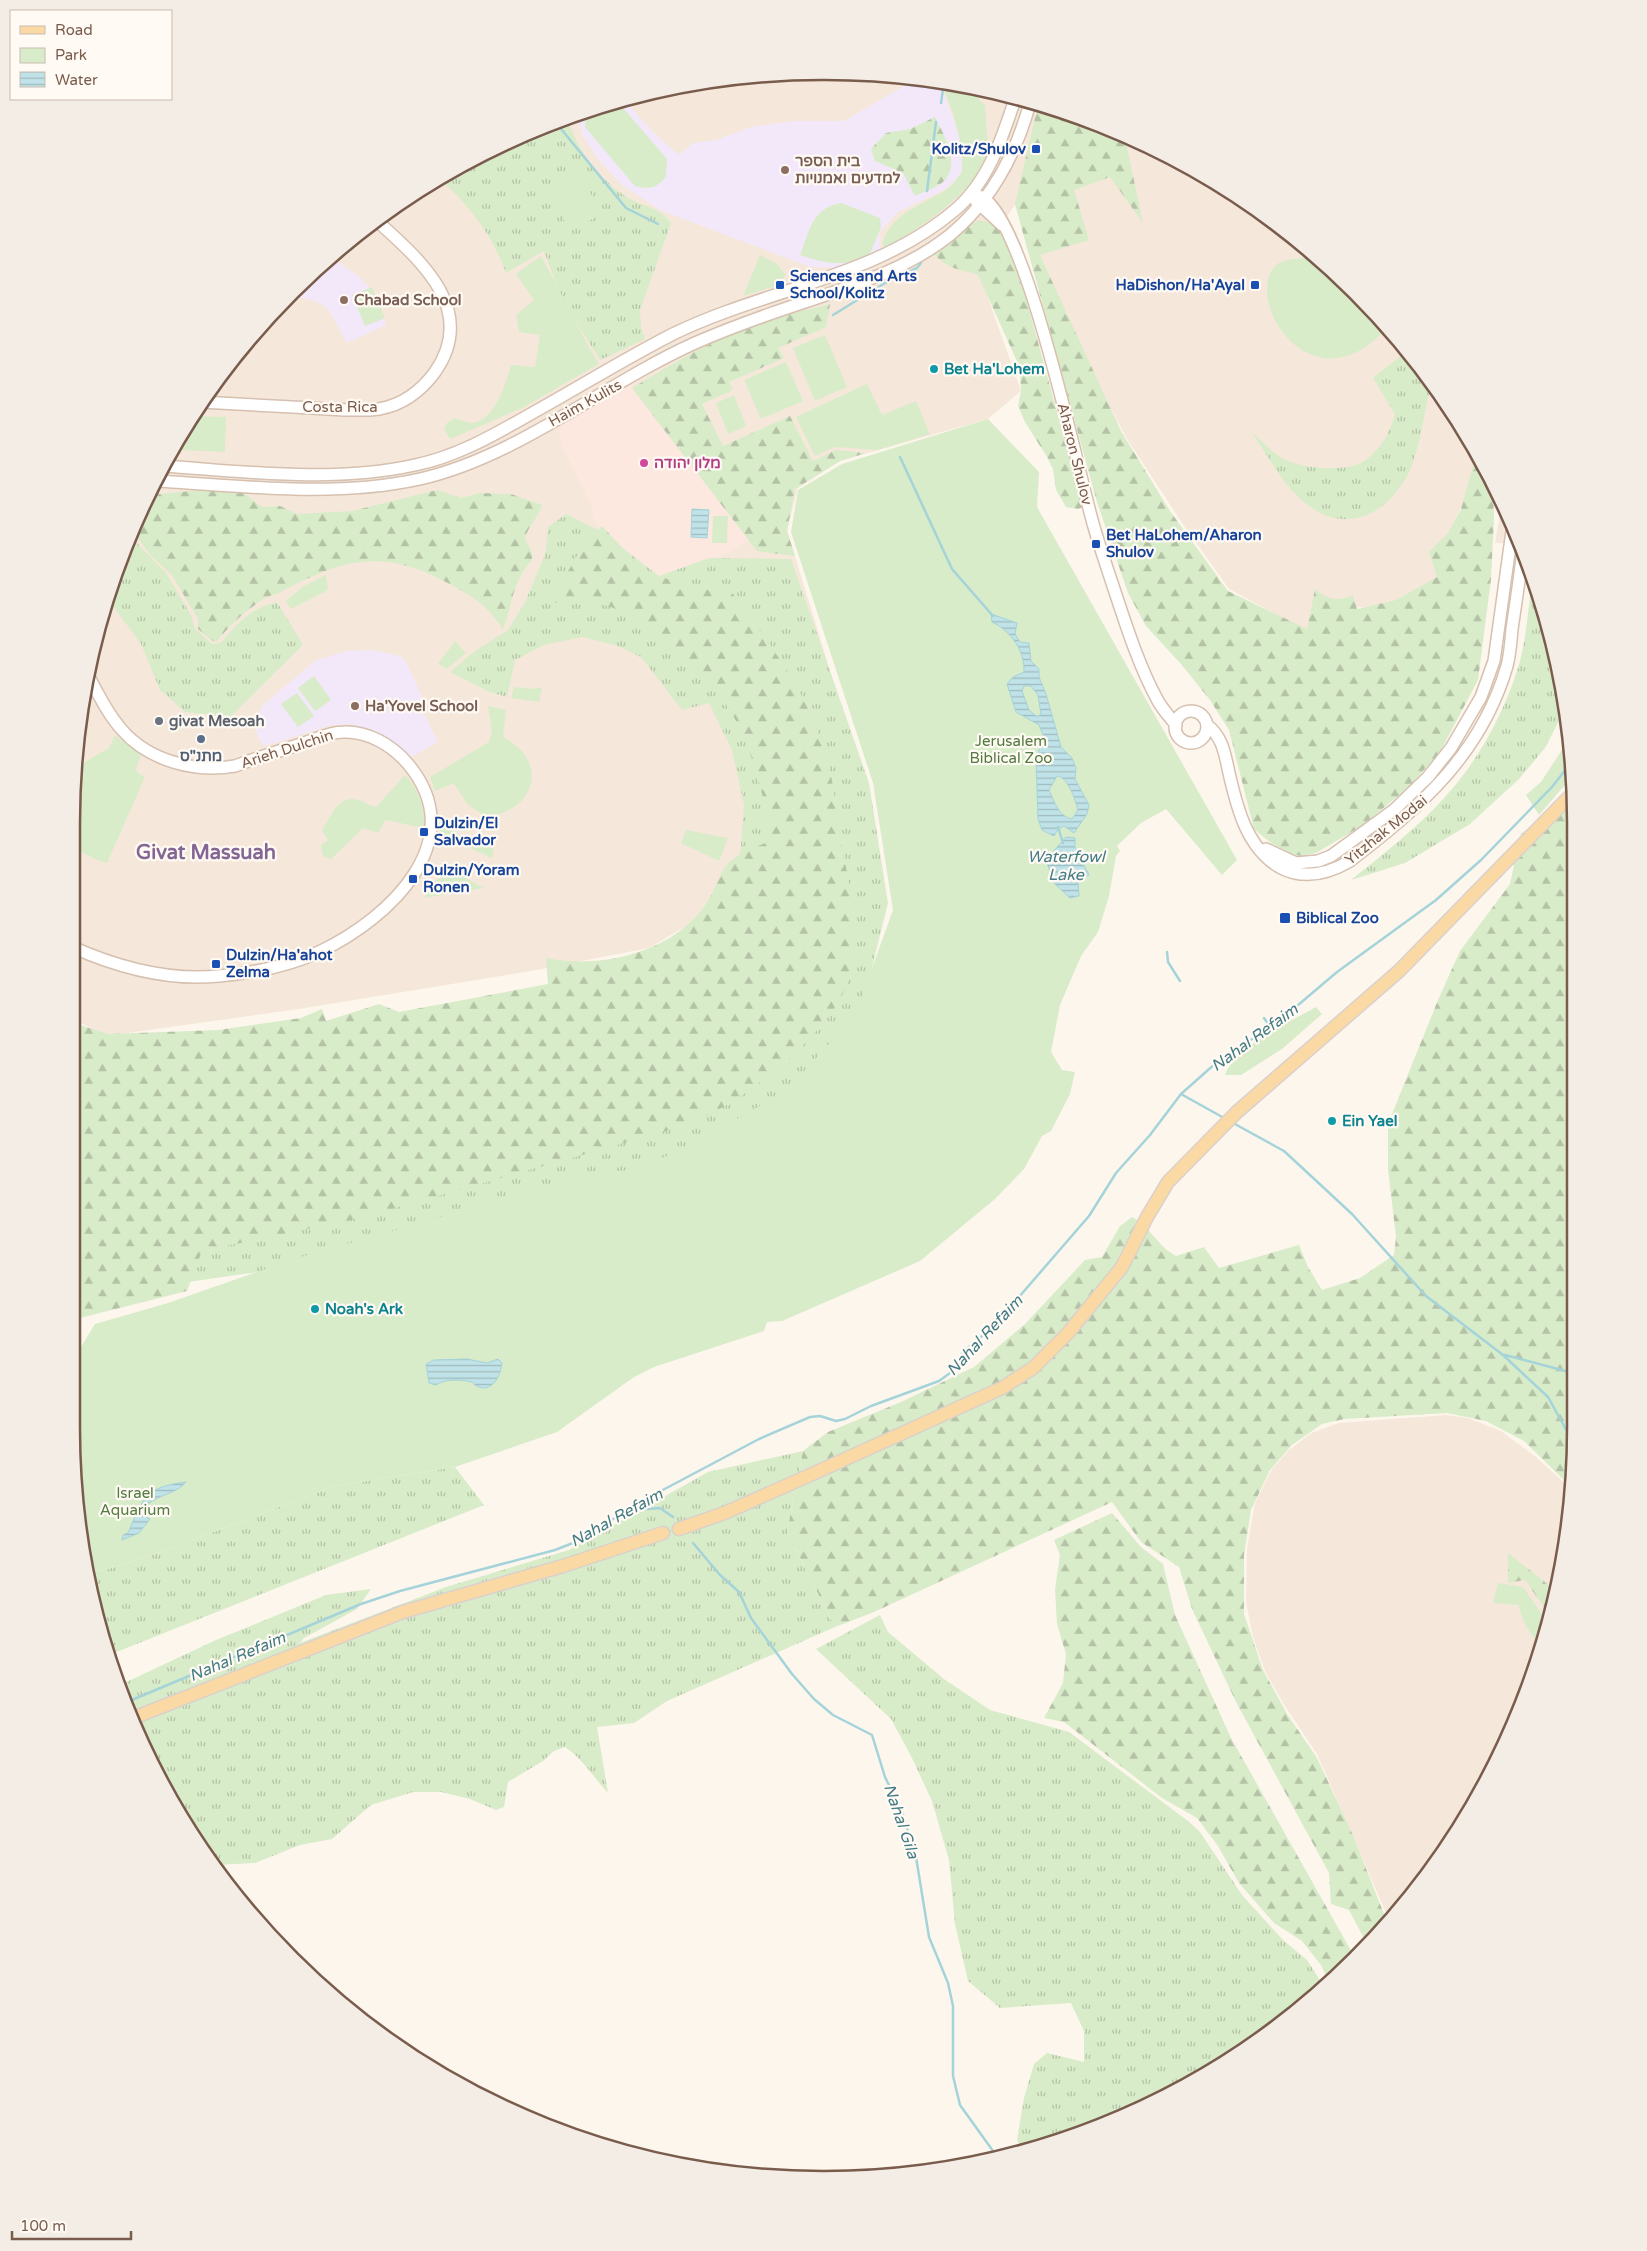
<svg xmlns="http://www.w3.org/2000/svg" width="1647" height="2251" font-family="'Varela Round','Noto Sans Hebrew',sans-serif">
	<defs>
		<pattern id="grass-tufts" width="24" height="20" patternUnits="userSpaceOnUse" patternTransform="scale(1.25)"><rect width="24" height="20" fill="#d8ecc9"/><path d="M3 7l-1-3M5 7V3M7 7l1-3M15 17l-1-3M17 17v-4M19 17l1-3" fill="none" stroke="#b4c2a5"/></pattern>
		<pattern id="forest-firs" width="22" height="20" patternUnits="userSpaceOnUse" patternTransform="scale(1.25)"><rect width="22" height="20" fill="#d8ecc9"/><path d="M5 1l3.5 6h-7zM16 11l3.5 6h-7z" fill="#b4c2a5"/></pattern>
		<pattern id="water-rules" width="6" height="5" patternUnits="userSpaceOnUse" patternTransform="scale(1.25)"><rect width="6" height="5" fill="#bfe3e8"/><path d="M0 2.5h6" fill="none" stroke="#a0bbbe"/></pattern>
	</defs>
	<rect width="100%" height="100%" fill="#fdf6ec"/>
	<g fill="#f5e8da">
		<polygon points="774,73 921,78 1065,111 1199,172 1319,258 1420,365 1478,453 1469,490 1453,525 1433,556 1438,577 1405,597 1381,609 1356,607 1307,631 1229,589 1180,520 1127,439 1091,371 1015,205 975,261 1021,391 988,419 840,461 798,488 787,530 833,680 878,884 681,929 649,948 531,971 299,1009 106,1036 73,1019 71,823 78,725 97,629 129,535 198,406 258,327 365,227 491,149 629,97"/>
		<polygon points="1502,502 1518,535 1521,543 1495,543"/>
		<polygon points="1446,1415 1468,1418 1501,1431 1536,1457 1572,1490 1550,1622 1498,1760 1449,1845 1390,1922 1317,1754 1283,1703 1265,1671 1253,1637 1246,1602 1247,1548 1255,1503 1272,1469 1288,1451 1311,1433 1339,1423"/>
	</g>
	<polygon fill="#fde8e0" points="627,380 752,538 661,593 594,521 592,507 563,448 559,434 560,423"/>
	<g fill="#f3e8fa">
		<polygon points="918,78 940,82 960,138 962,163 961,176 944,190 898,212 879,233 880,252 839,268 810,267 660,210 622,185 598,159 582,134 578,116 623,99 657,136 679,155 693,143 717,140 751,127 792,121 844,121"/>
		<polygon points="332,258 361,278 376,297 386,325 347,343 328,309 316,301 298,297 289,299"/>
		<polygon points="372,650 400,656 406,662 425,703 420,706 438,742 411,757 389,738 351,724 332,725 264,746 259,740 255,727 258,714 264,704 315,661 346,651"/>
	</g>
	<g fill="url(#grass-tufts)">
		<path d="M568 120C577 150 599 178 625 196 640 206 661 207 671 223L640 310 641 328 645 339 600 360 576 322 568 316 544 251 506 273C494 238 469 204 440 180L491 149Z"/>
		<path d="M1407 351 1431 382C1426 406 1419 453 1408 474 1388 513 1348 535 1309 506 1284 488 1268 456 1251 431 1262 441 1272 453 1286 460 1303 469 1349 472 1364 461 1381 449 1389 435 1395 414L1373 378Z"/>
		<polygon points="566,514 600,531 659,576 709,558 791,559 869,783 888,903 859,1020 774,1132 292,1267 76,1298 176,1060 658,972 740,858 744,805 732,750 709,703 682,710 641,657 618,646 582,637 544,645 515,660 507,697 487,691 450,672 475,651 508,630 525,602 545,555 548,527"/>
		<path d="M129 535 166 573 191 615 195 629 212 644 221 643C237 623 251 608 277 602L303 645 230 717 185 712 160 690 141 644 107 598Z"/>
		<path d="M1533 578 1550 629 1566 707 1545 748 1519 779 1470 824 1405 863 1351 880C1383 854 1417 828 1445 797 1479 760 1506 710 1520 661 1527 635 1528 605 1533 578Z"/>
		<path d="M803 1451 787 1532 835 1627 667 1701 634 1723 597 1727 608 1793C593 1777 582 1758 565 1747L554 1751 543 1761 508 1782 504 1807 496 1810 470 1799 441 1792H413L371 1805 332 1839 300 1845 255 1863 213 1865 198 1845 149 1760 120 1685 216 1640 326 1595 371 1589 357 1609 304 1638 300 1643 446 1587 569 1550 708 1472Z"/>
		<polygon points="455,1467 484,1505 109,1655 97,1622 87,1571 105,1570 155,1554 334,1486"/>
		<polygon points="880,1615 888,1632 944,1679 990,1710 1069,1732 1188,1821 1200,1832 1242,1895 1283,1940 1307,1960 1323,1985 1282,2024 1200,2079 1112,2122 1024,2152 1017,2140 1024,2098 1034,2064 1047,2053 1084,2062 1084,2031 1071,2003 1000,2008 968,1981 955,1924 949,1860 932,1801 911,1756 891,1719 816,1649"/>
	</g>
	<g fill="url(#forest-firs)">
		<path d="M1038 105 1065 111 1125 138 1143 223 1110 177 1074 190 1089 240 1040 255 1121 431 1170 511 1228 591 1307 629 1315 589C1329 600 1337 602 1353 595L1357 609 1396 600 1437 577 1429 552 1448 533 1461 509 1477 451 1493 484 1494 519 1491 579 1478 680 1440 752 1408 788 1360 827 1316 853 1302 856 1294 855 1271 843 1254 829 1229 730 1210 700 1181 664 1146 626 1128 593 1097 502 1015 204Z"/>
		<path d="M935 117C944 135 962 165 943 182 936 188 923 192 915 196L903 173 875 161 871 149 886 133 910 129Z"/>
		<path d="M976 221C1005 220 1007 242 1017 265L1083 507 1078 509 1066 507 1056 490 1053 469 1047 457 1025 422 1018 406 1021 391 1020 368 978 275C956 267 949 271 932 252Z"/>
		<path d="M830 304 826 327 778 348 784 358 729 382 733 390 702 404 723 446 790 416 813 461 836 450 866 453 840 461 795 489 787 531 795 556 757 551 632 388C676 361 721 335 770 320 790 313 810 309 830 304Z"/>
		<path d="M154 489 157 494H161L210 489 242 492 262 507 280 506 297 514 352 511 437 490 462 498 479 493 511 494 542 505C538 518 529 525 525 538L532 553V560C512 582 513 603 503 629 486 604 472 596 446 582 382 548 342 559 281 592 277 594 271 595 267 597 247 609 231 624 216 642L211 640 198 629V619L172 575 151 556 135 534 130 532Z"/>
		<path d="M602 526 633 559 653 575 719 593 733 594C765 639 801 682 819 735 825 751 830 769 833 786 836 802 836 819 839 835 850 883 860 931 848 980 836 1026 757 1090 716 1111 699 1119 681 1126 663 1132L360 1218 202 1251 187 1291 76 1319 73 1023 109 1034 218 1030 301 1018 322 1009 326 1021 379 1004 399 1012 548 984 546 958C598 969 665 954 700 912 711 899 715 886 722 872 730 856 753 847 769 842 768 804 751 745 731 712 702 665 643 611 587 600 576 598 561 602 549 604L581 549Z"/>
		<path d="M1570 789 1574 1477 1572 1488 1524 1441 1486 1421 1447 1413 1344 1419 1322 1424 1292 1445 1270 1470 1251 1510 1244 1555V1614L1263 1670 1287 1714 1317 1758 1352 1833 1388 1924 1367 1944 1349 1910 1331 1904 1329 1873 1236 1702 1192 1609 1179 1567 1141 1542 1112 1502 874 1612 835 1627 787 1532 803 1451 828 1432 901 1402 974 1367 1025 1324 1085 1260 1102 1257 1120 1226 1132 1217C1151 1227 1156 1245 1176 1256L1204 1247 1219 1268 1299 1245 1308 1267 1322 1290 1360 1278 1394 1255 1396 1237 1388 1169V1124L1438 1000 1460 951 1510 884 1514 865 1511 851 1519 843 1521 834 1546 814Z"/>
		<polygon points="1112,1513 1141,1547 1163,1564 1175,1615 1231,1738 1354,1956 1328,1981 1321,1965 1302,1941 1274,1923 1239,1883 1218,1846 1197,1818 1162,1798 1064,1722 1044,1718 1063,1683 1066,1654 1057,1624 1055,1589 1060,1555 1054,1540"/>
		<polygon points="1508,1553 1555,1590 1551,1617 1525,1580 1508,1583"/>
	</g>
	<g fill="#d8ecc9">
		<path d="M940 82 976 90 979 100 985 105 987 135 991 153C969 197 927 222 886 248L882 244C891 213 922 205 946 190 952 186 957 178 962 172 963 141 954 111 940 82Z"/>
		<path d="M617 101 667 159 666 176C658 188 649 190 635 186L585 127 586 113Z"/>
		<polygon points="578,170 602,214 570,231 546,187"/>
		<path d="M841 203 880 218 881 227 868 258C840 266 827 264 800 255 810 230 812 208 841 203Z"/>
		<polygon points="760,255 777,264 786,275 776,286 743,296"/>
		<path d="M1316 255 1386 329C1308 414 1238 291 1279 263 1289 257 1305 260 1316 255Z"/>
		<path d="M541 256C561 292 578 329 599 364L522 408 450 439 444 429 447 423 454 418C461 419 468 424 473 423 495 420 506 383 511 365L535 367 540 335 519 332 516 315 534 300 516 274Z"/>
		<polygon points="372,287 385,318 365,326 352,295"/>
		<polygon points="825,335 847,387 815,401 793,348"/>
		<polygon points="786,362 803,401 761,419 744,380"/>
		<polygon points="867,384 882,415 916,401 930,434 878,450 835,447 815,456 796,417"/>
		<polygon points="734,395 746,426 728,434 716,403"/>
		<polygon points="192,416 226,417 225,452 179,450 179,441"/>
		<polygon points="988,419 1039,472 1037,507 1237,860 1222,875 1166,809 1141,823 1117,846 1120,851 1116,856 1109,896 1098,932 1081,956 1060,1005 1051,1052 1062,1070 1075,1072 1070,1094 1051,1131 1042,1136 1024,1169 995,1199 920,1261 782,1321 767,1322 764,1331 654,1367 634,1377 557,1432 455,1467 334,1486 155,1554 105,1570 87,1571 78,1526 76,1355 95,1324 168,1303 294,1259 594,1173 630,1170 683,1150 786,1091 855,1015 893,910 873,783 791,532 798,490 842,464"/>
		<polygon points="713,516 728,516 727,543 712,543"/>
		<polygon points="326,575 328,590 291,609 286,601 302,587"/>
		<polygon points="455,641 466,653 447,669 438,664"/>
		<polygon points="314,676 331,700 315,711 298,688"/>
		<polygon points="514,687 534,689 542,687 539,702 511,698"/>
		<polygon points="297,693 314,716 298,727 281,704"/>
		<path d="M488 706 506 710 503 737C550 761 536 811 486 817L467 804 454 783 435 791 430 777 489 742 492 731Z"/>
		<polygon points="115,735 141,755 136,769 138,773 145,777 107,863 95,859 71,847 75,768 109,748"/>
		<polygon points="1569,739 1570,779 1539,815 1526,795 1541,782"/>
		<path d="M405 775C419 790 425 807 424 828L385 820 378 833 363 828 331 859 323 856 321 845 328 840 322 830C331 817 338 794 358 800 365 802 368 805 376 807Z"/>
		<path d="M440 818C456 836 471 843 494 849L492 858 437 833Z"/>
		<polygon points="686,830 728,838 719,861 681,843"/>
		<polygon points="452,871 484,888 424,898 435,881"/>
		<path d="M1316 1007 1322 1014 1282 1049 1241 1075H1225C1236 1046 1290 1022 1316 1007Z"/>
		<path d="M1498 1583 1523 1587 1549 1624 1542 1645C1528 1634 1523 1621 1518 1605L1493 1603Z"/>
	</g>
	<g fill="url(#water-rules)" stroke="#a5d3da" fill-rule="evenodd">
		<polygon points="692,509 709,510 707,538 691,537"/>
		<path d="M991 614 1017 623 1015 634 1020 642 1029 643 1031 661 1039 669V677L1046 694 1061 747 1072 758 1076 768 1075 779 1089 805 1087 814 1074 833 1064 826 1058 829 1054 836 1042 830 1038 819 1036 759 1044 737 1039 725 1016 712 1007 684 1013 677 1024 672C1025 651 1011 631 992 622ZM1024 686H1031L1038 695 1041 715 1036 716 1029 710 1022 691ZM1057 776C1068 777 1075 799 1078 810L1072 819C1059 817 1054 801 1049 790Z"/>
		<polygon points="1066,837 1075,838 1075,847 1089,875 1078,880 1079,896 1070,898 1054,883 1046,860"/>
		<path d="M467 1359 487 1363 498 1359 502 1363C501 1375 492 1394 477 1386 472 1384 476 1383 471 1382 461 1379 444 1379 436 1385L429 1383 426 1364 434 1360Z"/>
		<path d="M186 1482C176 1494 160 1494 148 1504L147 1518 150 1519 139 1533 122 1540 123 1535 128 1533C143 1498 145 1487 186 1482Z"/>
	</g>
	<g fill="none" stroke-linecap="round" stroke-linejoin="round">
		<g stroke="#a5d3da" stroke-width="2.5">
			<polyline points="941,103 944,83"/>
			<polyline points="557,124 626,208 658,224"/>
			<polyline points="927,191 936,122"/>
			<polyline points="833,315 885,283 917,268 921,263"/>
			<polyline points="900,457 952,569 993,616"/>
			<polyline points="1058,827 1063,843"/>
			<polyline points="1167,952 1168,962 1180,981"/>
			<polyline points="1264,1018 1271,1028"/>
			<polyline points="1181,1094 1224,1118"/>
			<polyline points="1233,1123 1284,1151 1352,1214 1426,1296 1503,1355 1548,1397 1574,1444"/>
			<polyline points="1505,1355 1573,1373"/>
			<polyline points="642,1501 648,1509 660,1508 673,1517"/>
			<polyline points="693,1543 720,1575 739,1592 751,1618 792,1674 814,1699 833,1715 872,1735 885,1777 902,1812 916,1857 929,1937 948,1983 953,2006 953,2076 960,2105 998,2158"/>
			<polyline points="127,1702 361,1604 400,1591 555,1550 578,1541 642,1501 759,1439 810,1417 820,1416 836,1421 845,1419 871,1406 939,1381 950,1373 964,1351 993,1327 1089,1216 1116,1173 1150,1135 1181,1094 1225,1055 1271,1028 1337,972 1436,900 1481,860 1552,787 1570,764"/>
		</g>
		<g stroke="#d6c0b0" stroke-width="14">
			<g id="secondary">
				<path d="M979 196C1023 208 1077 466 1091 516 1096 536 1103 555 1109 574 1123 615 1137 663 1158 701 1163 710 1170 717 1176 725"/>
				<polyline points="975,200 1002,225"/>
				<path d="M201 402C237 404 274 406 311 408 333 409 357 412 379 409 402 405 421 391 435 372 479 309 419 259 376 220"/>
				<path d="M165 466C249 472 333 483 415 465 459 456 497 433 536 411 581 386 626 358 673 334 765 289 875 278 955 210 988 182 1002 139 1015 99"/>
				<path d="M158 481C245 486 333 498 420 479 517 457 604 384 695 343 734 326 774 312 814 299 861 283 910 267 950 235 991 201 1016 154 1030 103"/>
				<circle cx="1191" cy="727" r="16"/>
				<path d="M1207 725C1223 737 1225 755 1229 773 1237 808 1247 849 1281 868 1305 880 1328 874 1350 861 1420 807 1481 755 1507 666 1510 655 1511 641 1512 629 1516 602 1520 576 1523 550"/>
				<polyline points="1266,849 1296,863 1318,861 1331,856 1394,810 1428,777 1451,748 1481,697 1494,661 1513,524"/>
				<path d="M72 947C117 967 170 981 219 976 253 973 290 966 321 951 390 918 472 840 408 764 392 745 368 731 343 732 331 732 318 738 307 742 283 750 259 757 235 766 196 773 149 761 122 730 108 714 98 694 88 675"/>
			</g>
		</g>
		<g stroke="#dad1cd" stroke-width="15">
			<g id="primary">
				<polyline points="679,1529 727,1512 810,1475 1002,1388 1033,1368 1068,1333 1122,1267 1147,1217 1168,1182 1237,1112 1399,971 1570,796"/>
				<polyline points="133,1718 403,1612 563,1566 663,1533"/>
			</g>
		</g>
		<use href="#secondary" stroke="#fff" stroke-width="11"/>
		<use href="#primary" stroke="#fbd9a5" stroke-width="12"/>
	</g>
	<g fill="#1a4fb4" stroke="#fffaf3" stroke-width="2">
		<rect x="1031" y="144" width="10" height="10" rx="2.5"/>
		<rect x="775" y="280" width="10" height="10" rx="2.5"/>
		<rect x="1250" y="280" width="10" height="10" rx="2.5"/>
		<rect x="1091" y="539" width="10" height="10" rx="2.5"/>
		<rect x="419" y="827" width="10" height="10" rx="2.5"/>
		<rect x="408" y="874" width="10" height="10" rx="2.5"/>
		<rect x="1279" y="912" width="12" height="12" rx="2.5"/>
		<rect x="211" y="959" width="10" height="10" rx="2.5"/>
	</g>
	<g fill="#8d6e63" stroke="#fffaf3" stroke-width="2">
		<circle cx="785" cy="170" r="5"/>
		<circle cx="344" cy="300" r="5"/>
		<circle cx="355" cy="706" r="5"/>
	</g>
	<g fill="#0f9aa8" stroke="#fffaf3" stroke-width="2">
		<circle cx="934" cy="369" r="5"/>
		<circle cx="1332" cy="1121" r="5"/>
		<circle cx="315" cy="1309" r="5"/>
	</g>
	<circle fill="#d1479c" stroke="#fffaf3" stroke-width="2" cx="644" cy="463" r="5"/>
	<circle fill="#6b7280" stroke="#fffaf3" stroke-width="2" cx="159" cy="721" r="5"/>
	<circle fill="#5c6f8a" stroke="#fffaf3" stroke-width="2" cx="201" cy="739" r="5"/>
	<g text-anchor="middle" stroke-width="4.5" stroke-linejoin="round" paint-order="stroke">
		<g font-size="15" font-weight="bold" fill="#164399" stroke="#fffaf3" text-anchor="start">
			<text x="1026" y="154" text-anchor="end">Kolitz/Shulov</text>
			<text x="790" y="281">Sciences and Arts<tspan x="790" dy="17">School/Kolitz</tspan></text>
			<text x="1245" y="290" text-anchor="end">HaDishon/Ha'Ayal</text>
			<text x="1106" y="540">Bet HaLohem/Aharon<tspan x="1106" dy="17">Shulov</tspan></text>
			<text x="434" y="828">Dulzin/El<tspan x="434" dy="17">Salvador</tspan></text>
			<text x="423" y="875">Dulzin/Yoram<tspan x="423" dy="17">Ronen</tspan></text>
			<text x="1296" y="923">Biblical Zoo</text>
			<text x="226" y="960">Dulzin/Ha'ahot<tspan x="226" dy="17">Zelma</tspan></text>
		</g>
		<g font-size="15" font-weight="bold" fill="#785e54" stroke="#fffaf3" text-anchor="start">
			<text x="795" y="166">בית הספר<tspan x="795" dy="17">למדעים ואמנויות</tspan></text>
			<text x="354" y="305">Chabad School</text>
			<text x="365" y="711">Ha'Yovel School</text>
		</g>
		<g font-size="15" font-weight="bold" fill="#0d838f" stroke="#fffaf3" text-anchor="start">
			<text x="944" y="374">Bet Ha'Lohem</text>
			<text x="1342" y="1126">Ein Yael</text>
			<text x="325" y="1314">Noah's Ark</text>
		</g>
		<g font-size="15" fill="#7a5c4d" stroke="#fffaf3">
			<text transform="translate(585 403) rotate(-29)" y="5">Haim Kulits</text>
			<text x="340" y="412">Costa Rica</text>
			<text transform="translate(1075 454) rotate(76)" y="5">Aharon Shulov</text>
			<text transform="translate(287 749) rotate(-18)" y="5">Arieh Dulchin</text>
			<text transform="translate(1386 830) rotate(-39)" y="5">Yitzhak Modai</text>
		</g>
		<g font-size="15" font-weight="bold" fill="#b23c85" stroke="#fffaf3" text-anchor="start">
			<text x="654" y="468">מלון יהודה</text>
		</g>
		<g font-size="15" font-weight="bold" fill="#5b616d" stroke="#fffaf3" text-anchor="start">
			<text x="169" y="726">givat Mesoah</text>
		</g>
		<g font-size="15" fill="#537a41" stroke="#fffaf3">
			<text x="1011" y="746">Jerusalem<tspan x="1011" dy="17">Biblical Zoo</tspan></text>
			<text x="135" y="1498">Israel<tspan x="135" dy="17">Aquarium</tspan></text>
		</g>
		<g font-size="15" font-weight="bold" fill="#4e5e75" stroke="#fffaf3">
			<text x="201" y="761">מתנ"ס</text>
		</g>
		<g font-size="16" font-style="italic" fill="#437c86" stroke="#fffaf3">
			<text x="1066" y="862">Waterfowl<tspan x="1066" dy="18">Lake</tspan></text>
			<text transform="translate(1254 1037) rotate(-36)" y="6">Nahal Refaim</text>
			<text transform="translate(984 1335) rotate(-47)" y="6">Nahal Refaim</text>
			<text transform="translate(616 1517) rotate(-29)" y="6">Nahal Refaim</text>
			<text transform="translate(237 1656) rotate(-23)" y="6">Nahal Refaim</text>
			<text transform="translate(902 1821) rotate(71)" y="6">Nahal Gila</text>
		</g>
		<g font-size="20" font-weight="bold" fill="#846695" stroke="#fffaf3">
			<text x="206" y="859">Givat Massuah</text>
		</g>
	</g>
	<path d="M0 0H1647V2251H0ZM823 80H824A743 743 0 0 1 1567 823V1428A743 743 0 0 1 824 2171H823A743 743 0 0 1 80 1428V823A743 743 0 0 1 823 80Z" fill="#f4ede6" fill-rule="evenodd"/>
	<path fill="none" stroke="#7a5c4d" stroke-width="2.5" d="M823 80H824A743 743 0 0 1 1567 823V1428A743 743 0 0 1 824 2171H823A743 743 0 0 1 80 1428V823A743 743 0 0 1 823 80Z"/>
	<rect x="10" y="10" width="162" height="90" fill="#fffaf3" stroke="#cabbb1"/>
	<rect x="20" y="26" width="25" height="8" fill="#fbd9a5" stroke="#cabbb1"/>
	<text x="55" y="35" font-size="15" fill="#7a5c4d">Road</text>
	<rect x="20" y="48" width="25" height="15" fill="#d8ecc9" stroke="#cabbb1"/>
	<text x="55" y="60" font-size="15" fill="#7a5c4d">Park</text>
	<rect x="20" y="72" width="25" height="15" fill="url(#water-rules)" stroke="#cabbb1"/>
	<text x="55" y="85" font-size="15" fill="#7a5c4d">Water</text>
	<path d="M12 2231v8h119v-8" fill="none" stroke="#7a5c4d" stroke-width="2.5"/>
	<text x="20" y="2231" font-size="15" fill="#7a5c4d" stroke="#fffaf3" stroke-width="4" paint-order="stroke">100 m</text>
</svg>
